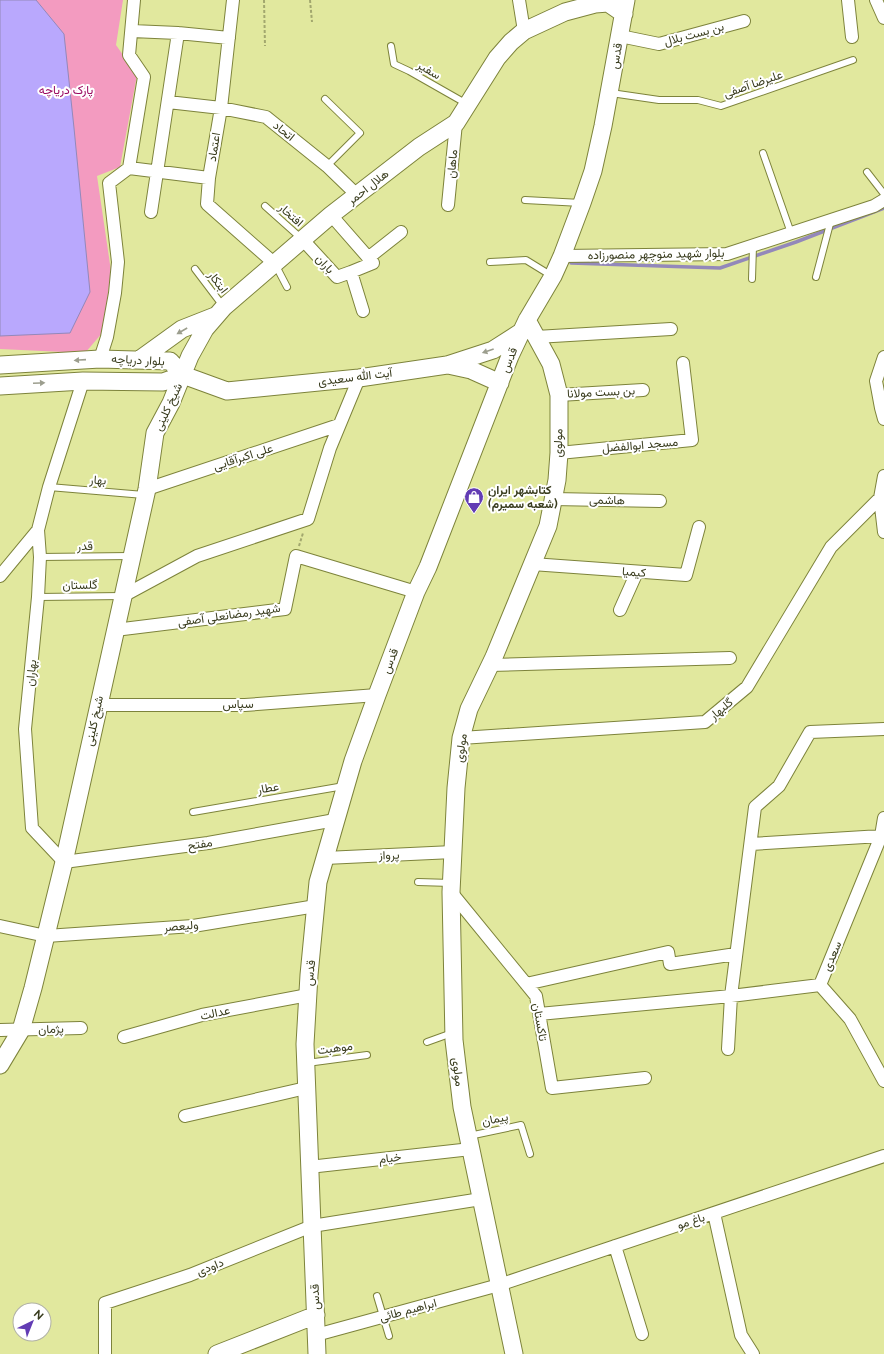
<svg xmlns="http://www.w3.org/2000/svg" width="884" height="1354" viewBox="0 0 884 1354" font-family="Raleway,Vazirmatn,sans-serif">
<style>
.green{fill:#f39bc0}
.water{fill:#b9a8fd;stroke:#9388ba}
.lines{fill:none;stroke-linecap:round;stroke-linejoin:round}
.stream{stroke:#9388ba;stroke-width:3.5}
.lane-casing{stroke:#7d833b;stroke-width:8}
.street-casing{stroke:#7d833b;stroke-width:14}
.secondary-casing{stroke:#7d833b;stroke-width:19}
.path{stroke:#a2a76e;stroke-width:2;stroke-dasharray:3 2;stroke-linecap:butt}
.lane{stroke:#fff;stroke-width:6}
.street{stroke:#fff;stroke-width:12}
.secondary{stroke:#fff;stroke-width:17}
.oneway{fill:#9c9e8e}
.labels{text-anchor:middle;stroke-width:4;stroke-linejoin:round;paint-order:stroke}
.street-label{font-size:12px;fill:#393c1e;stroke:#fff}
.park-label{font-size:12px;fill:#98065e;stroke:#fff}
.poi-label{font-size:12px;font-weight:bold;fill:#393c1e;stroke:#fff;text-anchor:start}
</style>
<rect width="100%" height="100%" fill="#e1e89e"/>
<path class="green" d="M0 0H123L116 45 137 75 120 167 97 176 111 271 103 332 85 353 0 349Z"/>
<path class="water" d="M0 0H36L64 34 74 128 90 292 70 333 0 336Z"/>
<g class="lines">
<path class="stream" d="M571 263 720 268 796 242 884 208"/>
<defs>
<path id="lane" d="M391 46 394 64 409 71 467 104
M611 93 659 100H698L721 106 853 60
M325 99 360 133 327 166
M763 153 791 233
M867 172 884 194
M525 200 581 203
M265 206 302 239
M490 262 526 260 552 276
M275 264 287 287
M195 269 223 306
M816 277 831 220
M752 279 753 246
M49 487 144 495
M40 557 131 556
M38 597 123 596
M193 812 344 786
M418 882 451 883
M427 1042 452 1033
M307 1063 367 1055
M469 1136 521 1125 530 1154
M377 1296 389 1336"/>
<path id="street" d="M233 0 221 108 209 178 207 204 275 264
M519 0 524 31
M848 0 852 37
M876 0 884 18
M132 31 178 33 229 38
M620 36 659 44 744 21
M168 102 221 108 266 117 327 166 357 195
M129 168 209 178
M448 205 456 123
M151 212 178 33
M331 215 373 263 351 272 363 311
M303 240 337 277 351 272
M562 256 727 254 874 206 884 200
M368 258 401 232
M536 337 671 329
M884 357 876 381 881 408 884 419
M100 359 107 337 115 293 118 262 109 183 129 168 144 77 129 55 134 0
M83 381 49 487 38 530 40 557 38 597 25 729 32 828 64 862 208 843 335 820
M559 395 643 390
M559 453 692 440 683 363
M884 476 880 498 884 532
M147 489 339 425
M553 499 660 501
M532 564 686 575 699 527
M0 576 38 530
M123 596 197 556 308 519 330 448 359 378
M620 610 637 572
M115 630 285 609 296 556 416 592
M490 665 730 658
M98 705H245L377 695
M461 738 705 722 747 687 831 547 880 498
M884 818 881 836 820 985 850 1019 884 1081
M751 844 881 836 884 838
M325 858 453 852
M451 892 536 996 552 1088 645 1078
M0 926 46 936 193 926 316 906
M526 984 668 952 670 964 736 954
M539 1014 731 996 820 985
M0 1030 81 1028
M124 1037 202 1015 308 995
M728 1049 731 996 755 807 779 786 810 732 884 729
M185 1116 306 1088
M309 1167 471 1149
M714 1213 741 1335 753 1354
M615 1246 642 1334
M316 1335 499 1285 884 1156
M105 1354V1303L190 1275 312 1226 481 1199"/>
<path id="secondary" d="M139 360 182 329 215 316
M0 365 100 359 170 361 183 375 227 391 359 378 447 365 493 350 521 332
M448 365 471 370 500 383
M0 386 83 381 163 382 183 375
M0 1065 21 1030 33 988 64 862 147 489 155 433 171 403 190 356 205 329 224 307 331 215 419 147 456 123 497 58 511 42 524 31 565 12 595 4 608 3 624 14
M217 1354 316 1315
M317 1354 305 1044 309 975 318 882 353 761 377 695 416 592 428 567 510 356 527 320 553 276 562 256 582 203 593 171 603 126 626 0
M514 1354 462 1107 454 1040 451 892 456 788 461 738 469 709 494 657 548 526 557 480 559 453V395L551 364 527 320"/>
</defs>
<use href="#lane" class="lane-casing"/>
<use href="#street" class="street-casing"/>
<use href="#secondary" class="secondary-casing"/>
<path class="path" d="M264 0 265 46
M310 0 312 22
M299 546 303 533"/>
<use href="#lane" class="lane"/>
<use href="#street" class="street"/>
<use href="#secondary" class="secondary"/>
</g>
<defs><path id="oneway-solid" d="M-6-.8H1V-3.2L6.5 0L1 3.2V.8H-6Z"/></defs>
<g class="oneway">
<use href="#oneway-solid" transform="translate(182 331) rotate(150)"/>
<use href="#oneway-solid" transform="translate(488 351) rotate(161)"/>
<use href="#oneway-solid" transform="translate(80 360) rotate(176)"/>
<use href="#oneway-solid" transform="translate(39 383) rotate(-3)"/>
</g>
<defs>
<symbol id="shop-pin" viewBox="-11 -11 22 30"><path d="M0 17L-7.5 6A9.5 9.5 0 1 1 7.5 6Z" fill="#623cb4" stroke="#fff"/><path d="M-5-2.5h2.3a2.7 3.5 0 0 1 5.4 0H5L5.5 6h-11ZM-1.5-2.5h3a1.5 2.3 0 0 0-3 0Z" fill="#fff"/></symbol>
</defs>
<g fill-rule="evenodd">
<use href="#shop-pin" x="463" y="486" width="22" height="30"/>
</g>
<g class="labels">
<g class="street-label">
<text transform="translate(694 34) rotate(-15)" y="4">بن بست بلال</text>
<text transform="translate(616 56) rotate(-80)" y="4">قدس</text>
<text transform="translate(429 70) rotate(30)" y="4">سفیر</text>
<text transform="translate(753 84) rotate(-19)" y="4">علیرضا آصفی</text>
<text transform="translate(284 131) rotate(39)" y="4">اتحاد</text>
<text transform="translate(214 147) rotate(-81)" y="4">اعتماد</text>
<text transform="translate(452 164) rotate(-85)" y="4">ماهان</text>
<text transform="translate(368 187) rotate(-38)" y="4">هلال احمر</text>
<text transform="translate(291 215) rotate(42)" y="4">افتخار</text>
<text transform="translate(656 254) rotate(-1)" y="4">بلوار شهید منوچهر منصورزاده</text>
<text transform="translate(325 264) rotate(47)" y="4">باران</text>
<text transform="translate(218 282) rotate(53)" y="4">ابتکار</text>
<text transform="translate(138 360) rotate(3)" y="4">بلوار دریاچه</text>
<text transform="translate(509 360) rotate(-68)" y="4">قدس</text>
<text transform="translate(355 377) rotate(-7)" y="4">آیت الله سعیدی</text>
<text transform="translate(601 392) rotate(-3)" y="4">بن بست مولانا</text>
<text transform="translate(168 407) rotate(-65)" y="4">شیخ کلینی</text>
<text transform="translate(558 443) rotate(-89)" y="4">مولوی</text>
<text transform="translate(640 445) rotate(-5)" y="4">مسجد ابوالفضل</text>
<text transform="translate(243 457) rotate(-18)" y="4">علی اکبرآقایی</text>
<text transform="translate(98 480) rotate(4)" y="4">بهار</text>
<text transform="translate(607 500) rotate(1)" y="4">هاشمی</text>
<text transform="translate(85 546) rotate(-1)" y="4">قدر</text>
<text transform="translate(634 572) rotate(4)" y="4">کیمیا</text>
<text transform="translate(80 585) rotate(-1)" y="4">گلستان</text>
<text transform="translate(229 615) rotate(-8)" y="4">شهید رمضانعلی آصفی</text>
<text transform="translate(390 661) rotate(-69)" y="4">قدس</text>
<text transform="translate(31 673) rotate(-84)" y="4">بهاران</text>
<text transform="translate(238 704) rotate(-1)" y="4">سپاس</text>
<text transform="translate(721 709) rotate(-40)" y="4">گلبهار</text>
<text transform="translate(94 721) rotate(-78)" y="4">شیخ کلینی</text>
<text transform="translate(461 748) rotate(-82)" y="4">مولوی</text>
<text transform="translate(268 788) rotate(-10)" y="4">عطار</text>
<text transform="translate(200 844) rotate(-8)" y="4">مفتح</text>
<text transform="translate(389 855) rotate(-2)" y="4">پرواز</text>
<text transform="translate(181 926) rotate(-5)" y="4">ولیعصر</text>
<text transform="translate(832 956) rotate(-67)" y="4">سعدی</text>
<text transform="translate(310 973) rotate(-85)" y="4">قدس</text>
<text transform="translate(215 1013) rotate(-12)" y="4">عدالت</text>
<text transform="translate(540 1022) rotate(80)" y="4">تاکستان</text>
<text transform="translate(51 1029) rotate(-2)" y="4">پژمان</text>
<text transform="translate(335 1048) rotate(-7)" y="4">موهبت</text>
<text transform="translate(458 1072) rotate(83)" y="4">مولوی</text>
<text transform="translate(495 1119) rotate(-12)" y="4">پیمان</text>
<text transform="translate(390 1158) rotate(-7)" y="4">خیام</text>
<text transform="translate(691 1221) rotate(-18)" y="4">باغ مو</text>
<text transform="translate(210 1267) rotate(-22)" y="4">داودی</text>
<text transform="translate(315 1297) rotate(-92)" y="4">قدس</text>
<text transform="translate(408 1310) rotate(-15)" y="4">ابراهیم طائی</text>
</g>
<g class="park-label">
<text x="66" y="94">پارک دریاچه</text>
</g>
<g class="poi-label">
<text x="488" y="494">کتابشهر ایران<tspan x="488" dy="14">(شعبه سمیرم)</tspan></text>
</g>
</g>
<g transform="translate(32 1322) rotate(43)"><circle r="19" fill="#ffffff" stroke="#b0b1a5"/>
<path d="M0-3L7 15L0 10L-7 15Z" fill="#623cb4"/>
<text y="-6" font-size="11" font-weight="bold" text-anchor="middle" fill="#393c1e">N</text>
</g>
</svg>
